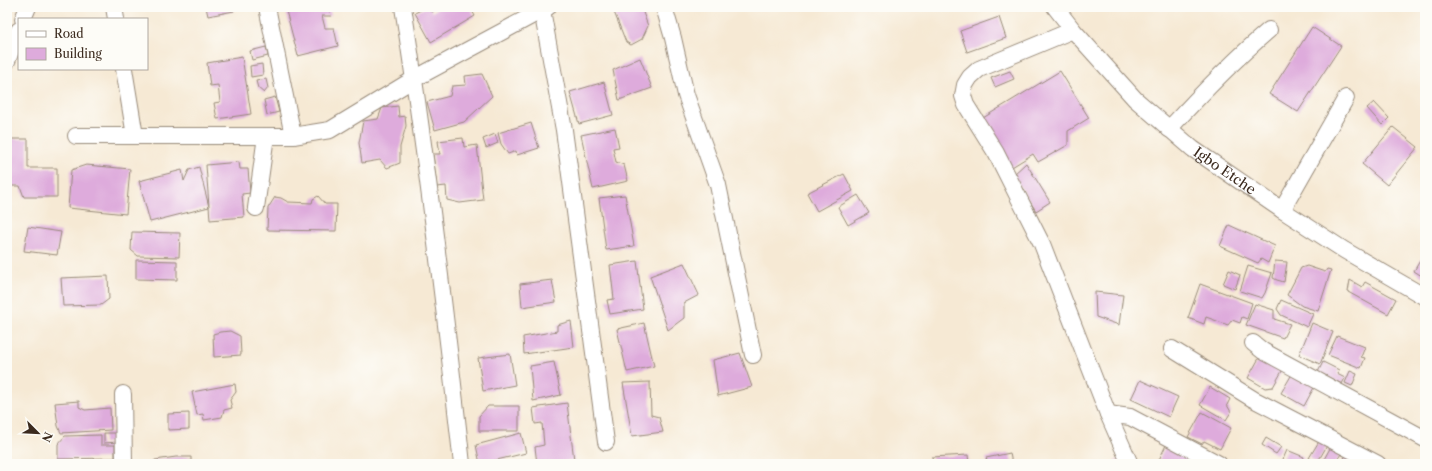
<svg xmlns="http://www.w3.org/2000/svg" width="1432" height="471" viewBox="0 0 1432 471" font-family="'Libre Caslon Text',serif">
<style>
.building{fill:#deabdc}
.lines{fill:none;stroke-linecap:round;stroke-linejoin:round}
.minor-casing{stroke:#988a79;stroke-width:18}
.minor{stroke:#fff;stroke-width:16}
.labels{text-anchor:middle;stroke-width:4;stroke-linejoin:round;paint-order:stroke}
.street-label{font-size:14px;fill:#3b2a1e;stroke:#fdfcf7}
</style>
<rect width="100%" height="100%" fill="#fdfcf7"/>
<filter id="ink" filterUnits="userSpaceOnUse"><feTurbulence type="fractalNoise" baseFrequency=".025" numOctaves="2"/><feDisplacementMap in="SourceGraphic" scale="8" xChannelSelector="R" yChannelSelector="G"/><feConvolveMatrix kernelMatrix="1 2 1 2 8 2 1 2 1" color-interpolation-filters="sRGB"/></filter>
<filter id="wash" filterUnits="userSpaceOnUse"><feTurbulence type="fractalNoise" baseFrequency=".012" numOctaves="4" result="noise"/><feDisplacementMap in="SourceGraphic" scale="16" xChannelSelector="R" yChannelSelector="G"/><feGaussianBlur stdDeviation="0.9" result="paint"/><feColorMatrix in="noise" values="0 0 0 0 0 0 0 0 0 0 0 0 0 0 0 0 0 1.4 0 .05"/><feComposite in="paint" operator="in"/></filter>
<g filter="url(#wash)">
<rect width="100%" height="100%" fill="#f6e9d4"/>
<g id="blocks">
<path class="building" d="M206 7H233L234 11 208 16Z
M285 7H329L331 16H322L325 28H334L338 46 298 56Z
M426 7H430L432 12 440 7H470L475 16 431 42 415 13Z
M612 7H641L648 26 642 39 631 45 626 42Z
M999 17 1006 38 967 52 960 31Z
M1312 27 1341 46 1298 112 1269 94Z
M266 47 268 56 252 60 250 51Z
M242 57 251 114 217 119 214 103 220 102 218 85 210 86 207 63Z
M640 58 652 88 619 100 613 70Z
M262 64 263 75 251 77 250 66Z
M1010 71 1014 79 995 87 991 78Z
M1060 71 1089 118 1068 131V145L1038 162 1033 154 1007 170 978 121Z
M482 74 492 96 464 122 435 130 427 102 450 96 452 86 466 85 465 76Z
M266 79 268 88 264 93 258 88 256 81Z
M604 82 613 115 579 124 570 92Z
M275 97 279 112 267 115 264 100Z
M1374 102 1389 118 1382 125 1367 108Z
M398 106 399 117 405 116 406 126 400 147V163L387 168 380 160 362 163 359 143 363 121 378 119 382 108Z
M531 123 539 148 517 155 516 151 508 154 501 144 498 133Z
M1393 127 1418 147 1387 185 1362 164Z
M615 128 619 147 613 148 616 162 624 165 628 181 593 189 581 135Z
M495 134 498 143 486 148 483 139Z
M463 138 464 147 477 145 483 200 460 203 447 200 446 186 437 187 433 154H440L438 141Z
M7 139H28V168H57V197H24L20 186H7Z
M239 162 240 169H248L250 193 242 194 244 217 210 220 206 165Z
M1026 163 1050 202 1036 211 1013 175Z
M86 165 130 169 126 214 68 208 71 170Z
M199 167 209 207 150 222 139 181 182 170 184 181 189 170Z
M844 174 853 191 817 211 807 193Z
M625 195 634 246 606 250 599 198Z
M858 195 869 213 848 225 838 207Z
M318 196 325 204H337L336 231 267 230 268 208 275 197 281 198 288 202 312 203 313 199Z
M1229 225 1275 246 1268 263 1261 259 1258 263 1220 246Z
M28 227 61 232 57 255 24 251Z
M132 232 180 233 179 257 138 256 131 250Z
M1425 252V278L1414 271Z
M136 260 177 261V280L136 279Z
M637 261 643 309 610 314 607 300 614 299 610 265Z
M1275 261 1287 262 1284 282 1277 280 1273 278Z
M684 263 699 295 684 303V318L668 330 650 276Z
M1248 266 1272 273 1265 293 1262 298 1240 291Z
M1307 266 1325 272 1327 269 1331 270 1318 311 1302 306 1287 295 1301 268Z
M1229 270 1240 275 1235 289 1223 284Z
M108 276 109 299 101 305 63 306 61 278Z
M552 280 556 302 522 307 520 284Z
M1350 280 1362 287 1365 282 1396 299 1388 314 1348 292Z
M1200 284 1252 303 1247 319 1242 317 1240 323 1232 320 1228 325 1206 317 1204 324 1188 318Z
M1095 292 1123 295 1119 325 1096 317Z
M1281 300 1313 314 1307 327 1281 315 1277 309Z
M1255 304 1274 310V319L1290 324 1283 338 1246 325Z
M571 321 574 347 524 354 523 337 557 331V325Z
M644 323 654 366 627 372 617 329Z
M1312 323 1333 332 1320 364 1299 355Z
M230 331 240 336 241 355 214 357 213 334 220 332Z
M1337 336 1365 347 1361 357 1365 358 1361 368 1328 355Z
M1263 351 1286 364 1273 387 1265 388 1248 378Z
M740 353 752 387 718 396 713 360Z
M510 354 515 385 483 391 478 358Z
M554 362 561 395 533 401 530 366Z
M1323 362 1339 370 1337 374 1345 378 1342 384 1318 372Z
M1295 369 1317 382 1304 406 1281 393Z
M1350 371 1357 374 1352 386 1345 383Z
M1140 380 1178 397 1169 417 1131 399Z
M650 382 651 415 659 417 663 432 632 436 623 383Z
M235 384 236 392 230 400 232 408 224 410 222 417 204 420 203 414 197 415 192 392Z
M1210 387 1230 399 1227 405 1231 412 1226 420 1200 405Z
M79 401V407L85 410 110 408 111 430 61 433 58 426 55 403Z
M567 403 574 460 537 464 535 447 544 445 542 423 535 424 533 408Z
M488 406H519V431H479V416Z
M1202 412 1231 428 1220 449 1204 441 1202 444 1188 437Z
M189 413V429L168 430V414Z
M104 433H118V442L104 443Z
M521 433 526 453 480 464 476 445Z
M1324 433 1332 437 1317 463 1309 458Z
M101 435V445H115V458L58 459V444L65 436Z
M1266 438 1281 447 1276 454 1262 445Z
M1335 439 1346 445 1335 464H1324L1322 463Z
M1166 445 1203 464H1157Z
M1349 449 1359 455 1354 464H1341Z
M1287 450 1304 457 1301 464H1281Z
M1010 453 1012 464H988L986 458Z
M968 455 969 464H933L932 457Z
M176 457H191V462H196V464H151L155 460Z
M1124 459 1125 464H1114V461Z"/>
</g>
</g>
<g filter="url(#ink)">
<use href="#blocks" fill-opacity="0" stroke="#988a79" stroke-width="1"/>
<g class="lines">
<defs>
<g id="minor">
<path d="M114 7 116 19"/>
<path d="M267 7 293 136"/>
<path d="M403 7C427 159 445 311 462 464"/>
<path d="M664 7 673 38 686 95 718 185 753 355"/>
<path id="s1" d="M1055 7 1073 30 1135 99 1193 149 1282 210 1344 250 1425 297"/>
<path d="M542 10 564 130 606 442"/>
<path d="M23 19 28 7"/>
<path d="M1073 30 979 69 970 77 965 85 963 96 966 105 996 153 1042 244 1108 414 1130 464"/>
<path d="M7 61 19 30"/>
<path d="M124 69 135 136"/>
<path d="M1169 129C1201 94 1233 61 1269 30"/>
<path d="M76 136H293L330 130 414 79 548 7"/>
<path d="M256 208 266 136"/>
<path d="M1282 210 1346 98"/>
<path d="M1253 343 1263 351 1425 439"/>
<path d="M1172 349 1253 399 1378 464"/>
<path d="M123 394 124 464"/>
<path d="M1108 414 1130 417 1219 464"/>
</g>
</defs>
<use href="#minor" class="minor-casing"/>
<use href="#minor" class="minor"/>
</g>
</g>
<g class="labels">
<g class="street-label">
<text dy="5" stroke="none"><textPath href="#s1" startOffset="237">Igbo Etche</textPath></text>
</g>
</g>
<rect width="1432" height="471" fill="none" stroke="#fdfcf7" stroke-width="24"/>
<rect x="18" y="18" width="130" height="52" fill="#fdfcf7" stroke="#afa8a0"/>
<rect x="26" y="31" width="20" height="6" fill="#ffffff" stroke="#afa8a0"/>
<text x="54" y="38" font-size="12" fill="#3b2a1e">Road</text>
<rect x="26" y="48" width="20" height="12" fill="#deabdc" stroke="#afa8a0"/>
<text x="54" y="58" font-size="12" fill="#3b2a1e">Building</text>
<g transform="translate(38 433) rotate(114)" stroke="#fdfcf7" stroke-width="3" paint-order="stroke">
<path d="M0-3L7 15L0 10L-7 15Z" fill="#3b2a1e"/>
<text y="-6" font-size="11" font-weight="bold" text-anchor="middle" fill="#3b2a1e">N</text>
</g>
</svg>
